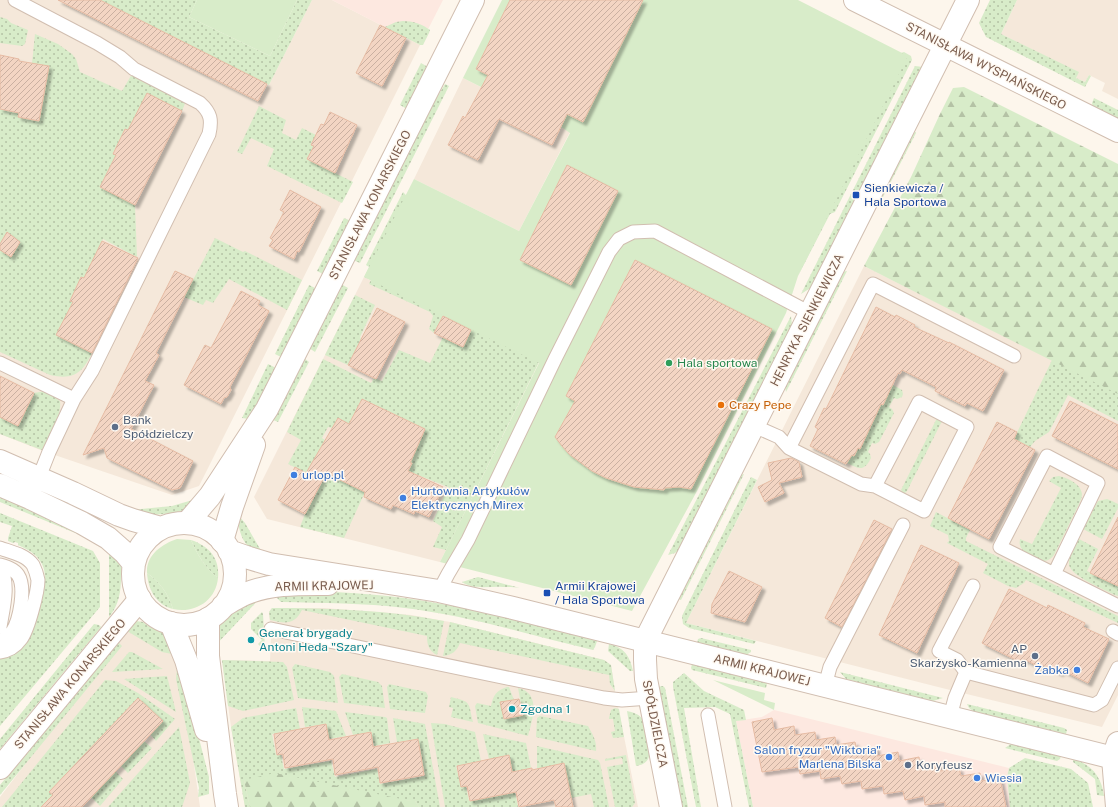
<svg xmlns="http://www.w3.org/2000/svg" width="1118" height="807" viewBox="0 0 1118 807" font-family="'Public Sans',sans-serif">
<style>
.residential{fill:#f5e8da}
.commercial{fill:#fde8e0}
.grass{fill:url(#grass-dots);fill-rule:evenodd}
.forest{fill:url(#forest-firs)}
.garden{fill:#d8ecc9}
.building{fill:url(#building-hatch);stroke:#e6bba3;filter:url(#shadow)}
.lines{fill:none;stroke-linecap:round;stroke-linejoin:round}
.service-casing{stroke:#d1beb0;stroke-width:15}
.minor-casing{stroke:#d1beb0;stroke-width:24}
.tertiary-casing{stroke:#d1beb0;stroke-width:24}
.service{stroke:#fff;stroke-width:13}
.minor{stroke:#fff;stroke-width:22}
.tertiary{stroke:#fff;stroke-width:22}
.transit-dot{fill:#1a4fb4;stroke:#fffaf3;stroke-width:1.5}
.leisure-dot{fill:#2e9e5b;stroke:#fffaf3;stroke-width:1.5}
.food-dot{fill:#e8710a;stroke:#fffaf3;stroke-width:1.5}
.service-dot{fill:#5c6f8a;stroke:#fffaf3;stroke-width:1.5}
.shop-dot{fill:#3f7fe0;stroke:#fffaf3;stroke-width:1.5}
.culture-dot{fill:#0f9aa8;stroke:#fffaf3;stroke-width:1.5}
.labels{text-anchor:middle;stroke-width:3;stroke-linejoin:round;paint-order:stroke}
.street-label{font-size:12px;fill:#7a5c4d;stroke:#fffaf3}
.transit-label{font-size:12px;fill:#164399;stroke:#fffaf3;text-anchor:start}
.leisure-label{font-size:12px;fill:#27864d;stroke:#fffaf3;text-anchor:start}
.food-label{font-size:12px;fill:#c56008;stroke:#fffaf3;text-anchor:start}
.service-label{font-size:12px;fill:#4e5e75;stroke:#fffaf3;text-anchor:start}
.shop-label{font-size:12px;fill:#366cbe;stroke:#fffaf3;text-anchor:start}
.culture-label{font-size:12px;fill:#0d838f;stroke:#fffaf3;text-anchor:start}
</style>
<defs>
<pattern id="grass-dots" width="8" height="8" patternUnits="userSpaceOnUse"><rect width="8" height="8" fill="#d8ecc9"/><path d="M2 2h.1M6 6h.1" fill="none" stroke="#b4c2a5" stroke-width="1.8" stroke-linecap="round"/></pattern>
<pattern id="forest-firs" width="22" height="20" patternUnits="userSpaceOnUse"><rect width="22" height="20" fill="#d8ecc9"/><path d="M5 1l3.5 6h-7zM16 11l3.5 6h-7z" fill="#b4c2a5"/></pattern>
<pattern id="building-hatch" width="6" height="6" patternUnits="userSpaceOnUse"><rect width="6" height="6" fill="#f3d5c3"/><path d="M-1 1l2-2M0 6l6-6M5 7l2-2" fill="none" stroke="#cab0a1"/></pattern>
<filter id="shadow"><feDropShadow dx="3.5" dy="3.5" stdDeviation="1" flood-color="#0004"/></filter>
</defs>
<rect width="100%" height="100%" fill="#fdf6ec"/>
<path class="residential" d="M0 0H100L269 85 312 0H332L420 45 199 486 172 495 43 451 0 434Z
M1017 0H1118V99L1102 91 1105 83 1089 75 1085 82 1076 78 1078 72 1001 34Z
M463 78 570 132 519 231 414 179Z
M1118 229V695L1102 727 942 688 686 623 864 266 1052 360Z
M364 277 539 362 440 562 267 519 254 497Z
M272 608H324L390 613 411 615 450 622 604 660 611 665 615 691 638 807H245L231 727 222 660 270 661 271 637 269 612Z
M141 621 157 630 180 667 200 807H0V797L127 631Z"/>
<path class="commercial" d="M332 0H443L420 45Z
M774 710 1009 768 1007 777 1010 807H753L736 721 762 717Z"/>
<path class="grass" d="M100 0H197L189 17 270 56 297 0H312L269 85Z
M990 0H1017L1001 34 1079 72 1076 78 1085 82 1089 75 1091 76 1085 87 986 37 979 23Z
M0 17 7 19 11 23 28 30 25 44 22 46 0 43Z
M403 21C413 21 422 24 430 30L429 33 423 45H420L385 27 396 22Z
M35 34 58 44 72 54 76 59 80 72 122 91 132 74 186 101 182 111 147 94 128 130 125 129 113 153 116 155 100 187 135 205 137 257 103 239 84 278 81 277 71 301 73 302 57 335 92 353C82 374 73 380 50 375L0 352V109L19 113 18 117 39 121 49 67 32 63Z
M904 52 911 56 912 60 910 64 835 212 830 214 798 276 898 54Z
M421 63 428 67 407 109 400 105Z
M915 66 923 67 812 287 801 294Z
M445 84 449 86 360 263 353 260 421 124Z
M1094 98 1118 110V120L1093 108 1092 103Z
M259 106 286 120 282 133 296 140 302 128 316 135 311 144 314 146 307 159 353 182 342 203 267 166 274 149 251 138 242 154 237 152Z
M916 132V133L881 201 880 197 912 133Z
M403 192 448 240 574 303 615 223 640 206 663 218C650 220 629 222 618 230 614 232 612 236 609 239L552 349 518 331 423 287 547 349 539 362 446 550 433 547 442 527 433 521 448 487 408 471 412 463 384 452 394 432 419 443 425 429 363 399 352 418 374 429 357 464 355 463 346 483 365 492 344 538 300 527 305 514 323 481 288 464 301 440 287 432 323 359 371 383 374 378 382 381 399 350 430 363 443 337 463 347 471 330 443 316 434 333 429 329 433 316 430 312 369 284 371 280 364 277 369 267 366 265ZM338 418 353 426 329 469 335 457 320 449 325 440 322 438 328 427 332 428Z
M344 218 351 221 325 275 317 271Z
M215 238 243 252 245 251 302 280 287 310 229 279 213 303 206 300 203 305 184 297Z
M847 271 786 392 785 387 842 272Z
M341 284 348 288 315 352 309 348Z
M309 285 317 289 281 357 275 354Z
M355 295 375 305 360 337 361 339 348 365 325 355Z
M791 316 792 325 680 549 675 553 668 555Z
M304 358 309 362 278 422 273 420Z
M1052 360 1118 393V421L1068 395 1049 432 1035 441 1030 447 1014 439Z
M268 364 276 368 252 417 249 419 242 418Z
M891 384 902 390 903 394 902 397 897 399 894 398 889 407 892 409 894 413 879 442 875 444 872 443 868 452 870 454 871 458C864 472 859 469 847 463L851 455 854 456 858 448 860 449 865 439 864 438 881 404 883 405Z
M45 391 60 401C62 416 49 437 42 450L0 434V417L18 426 34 393Z
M937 418 942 420V421L907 491 905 493H903L901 490Z
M744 474 681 600 678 599 741 475Z
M1059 476C1068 478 1081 484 1082 494 1082 498 1080 501 1079 504L1054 555C1052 558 1048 561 1043 561 1037 561 1021 552 1020 545 1019 543 1020 541 1020 539L1032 544 1061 488 1049 481 1053 477Z
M751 477 757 480 686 623 756 641 754 644 689 628 683 624 682 616Z
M0 491 97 542 0 502Z
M196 499 184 510 174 513 152 515 131 510 172 506Z
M1107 499 1112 501 1118 504V508L1102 539 1083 529 1098 501Z
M936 512 970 530 966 538V541L1118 616V623L1026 580 1024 583 1016 588 1008 586 983 573 988 564 947 543 949 541 948 535 930 526Z
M0 513 93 551 100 563V607L0 726V659C11 657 22 650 28 641 35 632 45 591 45 579 45 573 44 568 42 564 36 553 28 550 18 545V543L15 542 13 543 8 541V538L12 526 0 522Z
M238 515 245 523 263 554C259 552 253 550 249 547 240 539 238 525 238 515Z
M1079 539 1098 549 1087 571 1118 586V596L1115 595C1105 590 1071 576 1069 565 1068 557 1075 547 1079 539Z
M191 540C209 546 220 558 218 578 205 568 197 554 191 540Z
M109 552 121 563C122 568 121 572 121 576 121 592 119 605 109 617Z
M147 573C160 582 168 593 173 609 156 605 148 589 147 573Z
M478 577 520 588C514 587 509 587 503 587 490 586 473 590 462 582Z
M306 591C350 592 393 595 436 603 490 612 544 627 597 641L595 647 593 650C531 635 469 616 405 608 364 603 322 603 281 602L276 597Z
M263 595 213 648C214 642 214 635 216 629 221 615 251 603 263 595Z
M272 608C330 608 387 610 444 621L437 655C429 651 427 645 427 636L302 610C294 626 284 623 270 620L269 612Z
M262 612 263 614 265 648 264 650 258 644 262 640 251 629V623Z
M136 621 143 622 148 626 163 633 170 640 177 655 162 652 127 631Z
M450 622 604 660 611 665 615 691 610 684 609 675 460 643C457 651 452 655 443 656Z
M94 624 99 625 101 627 0 749V739Z
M701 638 751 650V652L746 655 697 643 698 639Z
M118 642 122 646 0 795V785Z
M609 644C624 647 630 656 633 671H630L608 651Z
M129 652H132L163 669 112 672Z
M222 660 283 662 287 667 294 700 243 711 228 706Z
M295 664 330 672 334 676 338 703 298 698 292 668Z
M692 664 767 683 766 688 692 670 691 668Z
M180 667 189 700 209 777V794L198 797 199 788 176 679 177 668Z
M840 672 943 698 933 701 846 679Z
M684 673 704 691 744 710 746 720 736 721 753 807H749L730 714 715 707 684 708 701 807H696L673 687V682Z
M342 674 378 682 382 686 385 708 344 703 339 677Z
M167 676 176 712 124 679Z
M105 680 116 681 138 693 175 719 156 741 150 734 163 721 138 698 50 791 53 795 41 807H2Z
M389 684 426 692 428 696 425 713 390 709 387 687Z
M663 686 665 688 688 807H681L657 687Z
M507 687H509L514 700 501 702 504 719 523 715 518 688C542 693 532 720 528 736L478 723 475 706 477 703 491 706C493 695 497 690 507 687Z
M451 697C472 702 468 702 473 722L451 717 453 708 449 707Z
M967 704 1064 728 1067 730 1066 734 973 711 969 708Z
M302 707 336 711 346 736 329 739 326 724 305 727Z
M296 708 300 729 272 734 276 755H281L284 769 331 761 335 777 377 769 380 784 425 776 418 739 397 742 393 718 425 724 440 807H419L415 801H411L244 780 250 807H245L231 727 243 718Z
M615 708 619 709 624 737 613 738 611 732 615 731 613 719H609V718L611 710Z
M627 711C632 712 640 714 643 720 645 724 645 731 646 736 649 749 655 763 636 766Z
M345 712 385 717 387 718 390 743 374 746 371 732 353 735Z
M540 716 588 726C593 735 597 741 596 751L536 737 537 718Z
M431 723 445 724 475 732 481 761 456 766 461 787H466L469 801 515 792 518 807H445Z
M179 727 190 783 182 807H108Z
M483 734 526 743 531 768 512 772 509 755 489 759Z
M144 741 152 748 128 773 121 766Z
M1011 744 1061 756 1060 759 1057 761 1005 748Z
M537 746 598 760 600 763 609 807H594L591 794 571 798 564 763 537 769Z
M626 755 635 803 632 807H615L607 767 623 764 622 758 605 761V759Z
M1025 758 1071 769 1088 783 1093 807H1010L1007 777 1009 768Z
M1073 759C1092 764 1102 778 1104 796L1097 795 1095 779 1073 762Z
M115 771 123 779 100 806 91 797Z"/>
<path class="forest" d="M964 87 1118 164V394C1033 351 948 309 864 266L911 177 939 116 953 88Z
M275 773 411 801H415L419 807H250L244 780Z"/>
<path class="garden" d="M197 0H297L270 56 189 17Z
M502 0H798L908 56 798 276 786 313 697 491 632 611 440 562 539 363 364 277 414 179 519 231 570 133 561 127 463 78Z
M177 539 191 540C197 554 205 568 218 578 216 601 194 614 173 609 168 593 160 582 147 573 146 555 162 544 177 539Z
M713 680 765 693 764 700 775 703 774 710Z"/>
<path class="building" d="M58 0H100L267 84 258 101Z
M510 0H643L583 122 567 114 552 145 499 119 478 160 448 145 463 116 465 118 488 75 476 69Z
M380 25 406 38 382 86 356 73Z
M0 55 19 59V61L49 66 39 121 18 117 19 113 0 109Z
M147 93 182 111 135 205 100 187 116 155 113 154 125 129 128 130Z
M330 112 357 125 335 173 307 159 314 146 311 145 321 124 324 125Z
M567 165 618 191 571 285 520 260Z
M290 190 321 207 299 252 297 251 294 259 269 246 273 240 270 238 284 212 280 210Z
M7 232 20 242 11 257 0 250V244Z
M102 241 138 258 92 353 56 335 73 302 70 301 81 277 84 278Z
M635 260 772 329 691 489 679 487 665 488 664 490 634 487 606 478 592 471 569 454 562 446 555 437 575 401 566 396Z
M175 271 193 279 156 353 159 355 145 381 154 385 131 429 193 461 180 488 172 490 107 458 104 448 83 455Z
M241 291 260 301 258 305 269 311 230 387 231 390 227 397 224 398 221 404 184 385 205 345 211 348Z
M876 307 895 317 896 315 915 325 914 327 949 343V342L1004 370 983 411 967 403 965 406 935 391 936 387 902 370 900 374 898 373 883 405 881 404 860 449 858 448 854 456 852 455 846 464 810 446 818 429 815 427 824 408 826 409Z
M377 308 405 322 376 379 348 365Z
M443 316 471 330 463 347 434 333Z
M0 376 34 393 18 426 0 417Z
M362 399 425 429 410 463H412L408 471 443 487 429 517 415 511 414 514 393 505 391 509 364 497 365 492 326 473 305 514 278 500 295 467 306 473 338 418 349 424Z
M1070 401 1118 425V469L1052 436Z
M997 422 1017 432 1014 439 1035 450 989 539 948 518Z
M791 458 799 462 802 477 779 483 784 493 765 502 758 487 772 480 768 463Z
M1118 517V586L1090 573Z
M874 520 892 529 842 627 825 618Z
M921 545 959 563 917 653 879 635Z
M729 571 762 587 745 622 711 613 712 604Z
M1009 589 1047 608 1048 605 1085 623 1083 627 1109 639 1088 683 1062 670 1060 673 1043 665 1041 668 1024 659 1022 663 982 643Z
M138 698 163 721 82 807H41L53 795 49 792Z
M519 699 523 715 504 719 500 702Z
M772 718 774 730 794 726 795 735 815 732 816 740 835 737 836 745 855 742 857 751 876 747 877 756 898 752 899 761 919 757 920 766 939 763 940 771 959 768 961 776 980 773 981 781 1000 778 1006 807H945V802L925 805 924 796 905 800 903 791 884 794 883 786 862 789 861 781 842 784 840 776 821 779 820 771 800 774 799 767 762 772 752 722Z
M326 724 329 740 371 732 373 747 418 739 424 775 380 783 378 767 335 775 333 759 285 768 283 754 277 755 274 734Z
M509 755 512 772 532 768V770L564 763 573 807H556L554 800 519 807 516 792 470 801 467 786 461 787 457 766Z"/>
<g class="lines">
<defs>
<path id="service" d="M15 0 97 43 120 57 134 69
M0 363 74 399
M754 426 779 437 789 448 861 484 875 486 919 402 967 427 924 511 875 486
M789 448 873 284 1014 356
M36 485 49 452 74 399 92 371 209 134C212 120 211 113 200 103L136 70
M0 548C11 552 26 555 33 565 35 569 37 575 38 580 38 592 28 630 21 639 16 646 8 651 0 652
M0 565C7 567 14 569 18 575 26 587 20 620 12 632 9 636 5 639 0 641
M0 567C10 583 3 609 0 627
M1054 574 1098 483 1047 456 1000 547 1118 606
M439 591 448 574 468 540 555 359 609 252 619 239 633 232 655 231 810 313
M271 629 604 698 622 700 650 698
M1113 631 1118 634
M966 672 957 660 939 651 973 586
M825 686 830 667 903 525
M708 715 725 807
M950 717 955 698 966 672 1094 705 1102 700 1118 668"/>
<path id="minor" d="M855 0 1118 131
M187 523 210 496 267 409 473 0
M222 541 232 507 254 445
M208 619V656L225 794 227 807
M171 623 186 660 206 730
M0 768 140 599
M671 807 646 679 645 660V641L968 0
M1117 807 1113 758 1118 743"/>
<path id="tertiary" d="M0 461 73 493 119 515 133 520 161 528
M0 485 30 498 82 523 108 538 125 553 134 564
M133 574a51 51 0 1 1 102 0a51 51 0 1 1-102 0Z
M229 551 249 558 269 564 439 591 513 608 1118 759
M223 606C230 602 238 597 245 594 271 583 300 584 328 584"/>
</defs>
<use href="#service" class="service-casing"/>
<use href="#minor" class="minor-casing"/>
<use href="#tertiary" class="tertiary-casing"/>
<use href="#service" class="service"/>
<use href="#minor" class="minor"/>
<use href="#tertiary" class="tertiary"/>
</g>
<g class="transit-dot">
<rect x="852" y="191" width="8" height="8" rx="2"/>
<rect x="543" y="589" width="8" height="8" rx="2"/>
</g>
<circle class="leisure-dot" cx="669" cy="363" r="4"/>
<circle class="food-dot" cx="721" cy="405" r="4"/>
<g class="service-dot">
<circle cx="115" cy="427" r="4"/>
<circle cx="1035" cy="656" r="4"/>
<circle cx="908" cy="765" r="4"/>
</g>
<g class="shop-dot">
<circle cx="294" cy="475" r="4"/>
<circle cx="403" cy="498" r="4"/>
<circle cx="1077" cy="670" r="4"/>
<circle cx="889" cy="757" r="4"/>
<circle cx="977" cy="778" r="4"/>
</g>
<g class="culture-dot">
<circle cx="251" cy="640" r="4"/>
<circle cx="512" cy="709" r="4"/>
</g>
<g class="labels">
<g class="street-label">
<text transform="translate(986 66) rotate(27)" y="4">STANISŁAWA WYSPIAŃSKIEGO</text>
<text transform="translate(370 205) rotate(-63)" y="4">STANISŁAWA KONARSKIEGO</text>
<text transform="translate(807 320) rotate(-63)" y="4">HENRYKA SIENKIEWICZA</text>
<text transform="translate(324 586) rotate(-1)" y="4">ARMII KRAJOWEJ</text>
<text transform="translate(762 670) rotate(14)" y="4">ARMII KRAJOWEJ</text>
<text transform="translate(70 684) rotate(-50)" y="4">STANISŁAWA KONARSKIEGO</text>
<text transform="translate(655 724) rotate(79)" y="4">SPÓŁDZIELCZA</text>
</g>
<g class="transit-label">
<text x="864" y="192">Sienkiewicza /<tspan x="864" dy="14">Hala Sportowa</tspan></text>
<text x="555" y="590">Armii Krajowej<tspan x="555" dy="14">/ Hala Sportowa</tspan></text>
</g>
<g class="leisure-label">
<text x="677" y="367">Hala sportowa</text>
</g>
<g class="food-label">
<text x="729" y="409">Crazy Pepe</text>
</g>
<g class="service-label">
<text x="123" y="424">Bank<tspan x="123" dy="14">Spółdzielczy</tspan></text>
<text x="1027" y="653" text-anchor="end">AP<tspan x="1027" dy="14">Skarżysko-Kamienna</tspan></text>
<text x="916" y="769">Koryfeusz</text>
</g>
<g class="shop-label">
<text x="302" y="479">urlop.pl</text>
<text x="411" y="495">Hurtownia Artykułów<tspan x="411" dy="14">Elektrycznych Mirex</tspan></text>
<text x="1069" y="674" text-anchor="end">Żabka</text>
<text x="881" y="754" text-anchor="end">Salon fryzur "Wiktoria"<tspan x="881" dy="14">Marlena Bilska</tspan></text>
<text x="985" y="782">Wiesia</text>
</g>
<g class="culture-label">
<text x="259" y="637">Generał brygady<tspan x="259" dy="14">Antoni Heda "Szary"</tspan></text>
<text x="520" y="713">Zgodna 1</text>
</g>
</g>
</svg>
